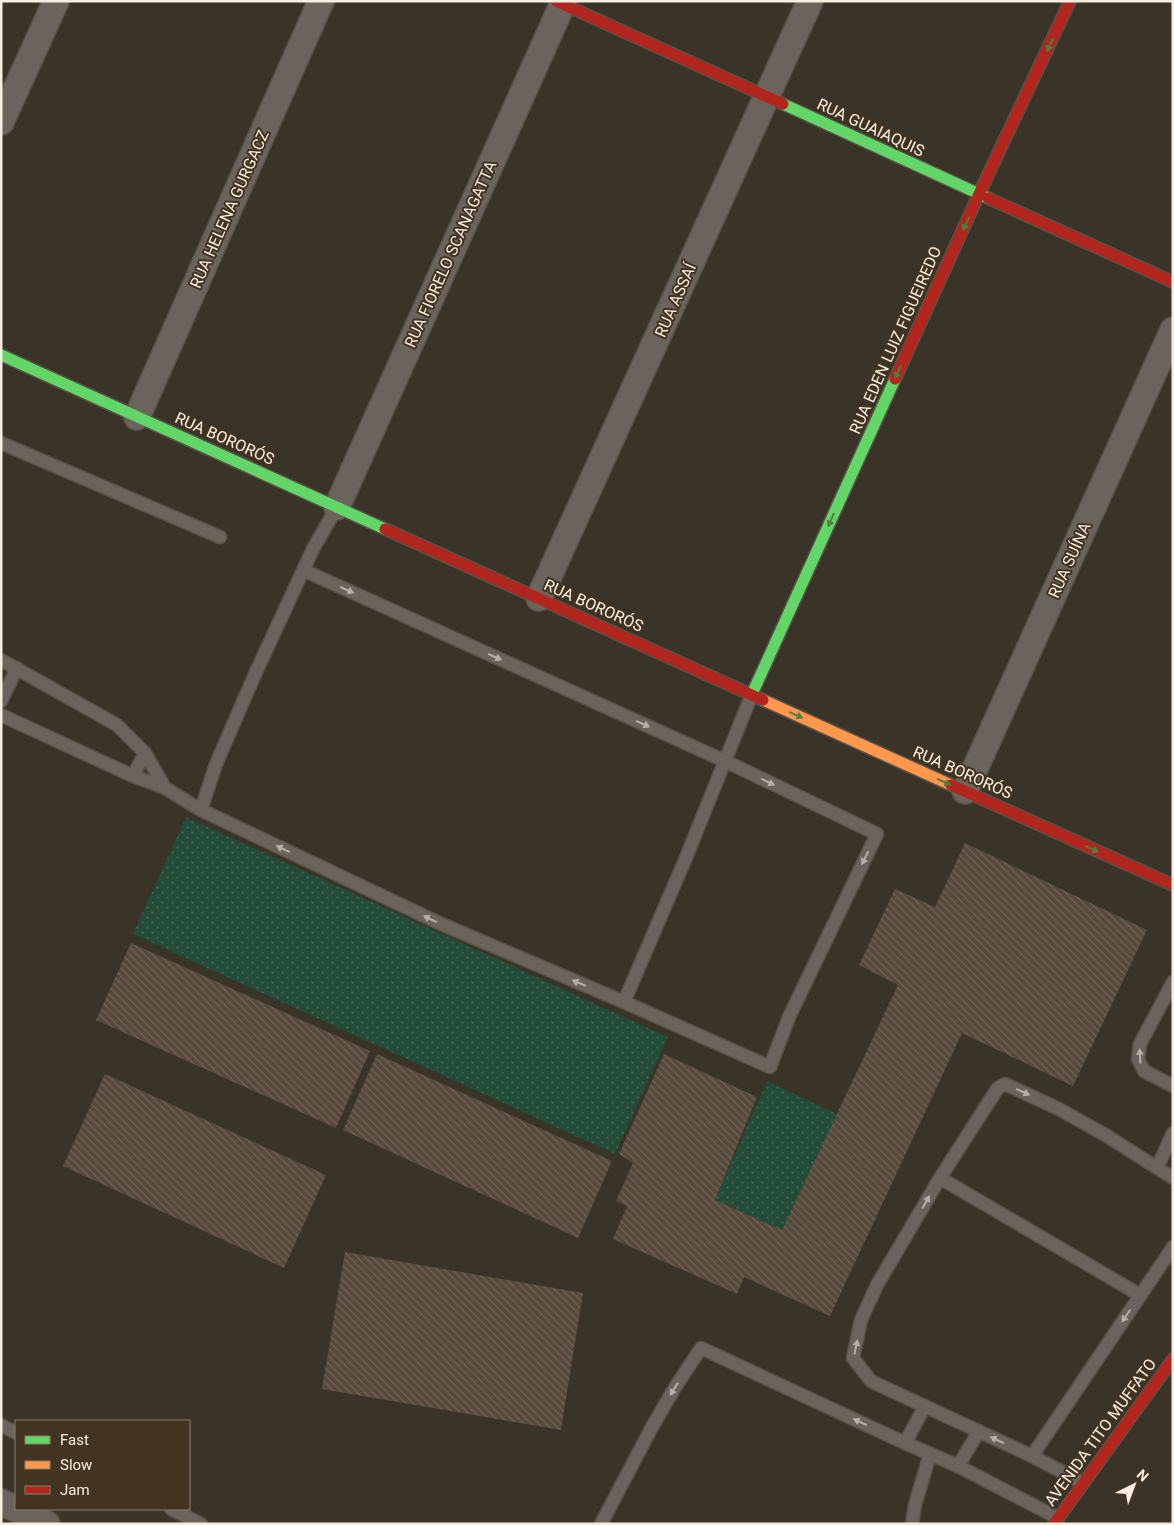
<svg xmlns="http://www.w3.org/2000/svg" width="1174" height="1525" viewBox="0 0 1174 1525" font-family="Roboto,sans-serif">
<style>
.grass{fill:url(#grass-dots)}
.building{fill:url(#building-back-hatch)}
.lines{fill:none;stroke-linecap:round;stroke-linejoin:round}
.lane-casing{stroke:#585148;stroke-width:15}
.street-casing{stroke:#585148;stroke-width:28}
.fast-casing{stroke:#585148;stroke-width:14}
.slow-casing{stroke:#585148;stroke-width:14}
.jam-casing{stroke:#585148;stroke-width:14}
.lane{stroke:#6a645c;stroke-width:12}
.street{stroke:#6a645c;stroke-width:25}
.fast{stroke:#63d668;stroke-width:11}
.slow{stroke:#ff974d;stroke-width:11}
.jam{stroke:#b3261e;stroke-width:11}
.oneway{fill:#517d40}
.oneway2{fill:#b8b0a6}
.labels{text-anchor:middle;stroke-width:4;stroke-linejoin:round;paint-order:stroke}
.street-label{font-size:16px;fill:#f7eee2;stroke:#423420}
</style>
<defs>
<pattern id="grass-dots" width="8" height="8" patternUnits="userSpaceOnUse" patternTransform="scale(1.25)"><rect width="8" height="8" fill="#224c37"/><path d="M2 2h.1M6 6h.1" fill="none" stroke="#436654" stroke-width="1.8" stroke-linecap="round"/></pattern>
<pattern id="building-back-hatch" width="6" height="6" patternUnits="userSpaceOnUse" patternTransform="scale(1.25)"><rect width="6" height="6" fill="#574a3d"/><path d="M-1 5l2 2M0 0l6 6M5-1l2 2" fill="none" stroke="#706459"/></pattern>
</defs>
<rect width="100%" height="100%" fill="#3a3328"/>
<path class="grass" d="M186 817 668 1037 615 1154 133 934Z
M767 1081 837 1114 782 1230 715 1200Z"/>
<path class="building" d="M965 843 1147 930 1073 1086 962 1033 830 1316 744 1277 737 1294 613 1239 627 1206 616 1201 633 1163 619 1154 664 1054 757 1097 715 1200 782 1230 898 985 859 965 895 889 935 907Z
M131 943 370 1051 336 1128 96 1020Z
M377 1054 612 1161 578 1238 343 1130Z
M105 1074 326 1175 284 1268 63 1166Z
M345 1252 583 1293 561 1430 322 1389Z"/>
<g class="lines">
<defs>
<path id="lane" d="M1 443 220 537
M1 660 117 725 145 753 165 788 201 810 439 923 624 1002 770 1067 789 1017 877 834 725 761 303 570
M1 701 17 668
M1 715 133 776 165 788
M133 776 145 753
M201 810 216 764 256 672 313 549 337 507
M1173 982 1140 1044 1138 1059 1144 1071 1173 1086
M624 1002 685 860 752 694
M1157 1168 1173 1133
M940 1178 1140 1295
M1173 1178 1107 1136 1059 1109 1005 1084 998 1088 992 1097 940 1178 877 1285 861 1320 853 1358 871 1381 879 1385 1032 1456 1173 1247
M1 1425 16 1433
M905 1443 925 1406
M1032 1456 1083 1483
M958 1466 979 1431
M171 1509 201 1524
M601 1524 652 1427 674 1389 701 1348 905 1443 958 1466 1058 1518
M912 1524 915 1505 930 1454"/>
<path id="street" d="M1 122 56 1
M137 417 321 1
M337 507 564 1
M539 598 810 1
M965 791 1173 330
M1 1502 47 1524"/>
<path id="fast" d="M783 104 988 198
M1 355 385 529
M752 694 895 379"/>
<path id="slow" d="M763 700 951 785"/>
<path id="jam" d="M556 1 783 104
M988 198 1173 282
M895 379 979 194 1070 1
M385 529 763 700
M951 785 1173 885
M1054 1524 1173 1359"/>
</defs>
<use href="#lane" class="lane-casing"/>
<use href="#street" class="street-casing"/>
<use href="#fast" class="fast-casing"/>
<use href="#slow" class="slow-casing"/>
<use href="#jam" class="jam-casing"/>
<use href="#lane" class="lane"/>
<use href="#street" class="street"/>
<use href="#fast" class="fast"/>
<use href="#slow" class="slow"/>
<use href="#jam" class="jam"/>
</g>
<defs><path id="oneway-solid" d="M-6-.8H1V-3.2L6.5 0L1 3.2V.8H-6Z" transform="scale(1.25)"/></defs>
<g class="oneway">
<use href="#oneway-solid" transform="translate(1050 45) rotate(115)"/>
<use href="#oneway-solid" transform="translate(966 224) rotate(114)"/>
<use href="#oneway-solid" transform="translate(898 372) rotate(114)"/>
<use href="#oneway-solid" transform="translate(831 520) rotate(114)"/>
<use href="#oneway-solid" transform="translate(796 715) rotate(24)"/>
<use href="#oneway-solid" transform="translate(944 782) rotate(25)"/>
<use href="#oneway-solid" transform="translate(1092 849) rotate(24)"/>
</g>
<g class="oneway2">
<use href="#oneway-solid" transform="translate(347 590) rotate(24)"/>
<use href="#oneway-solid" transform="translate(495 657) rotate(24)"/>
<use href="#oneway-solid" transform="translate(643 724) rotate(24)"/>
<use href="#oneway-solid" transform="translate(768 782) rotate(26)"/>
<use href="#oneway-solid" transform="translate(283 849) rotate(-155)"/>
<use href="#oneway-solid" transform="translate(865 858) rotate(116)"/>
<use href="#oneway-solid" transform="translate(430 919) rotate(-155)"/>
<use href="#oneway-solid" transform="translate(579 983) rotate(-157)"/>
<use href="#oneway-solid" transform="translate(1140 1056) rotate(-93)"/>
<use href="#oneway-solid" transform="translate(1023 1092) rotate(25)"/>
<use href="#oneway-solid" transform="translate(926 1202) rotate(-60)"/>
<use href="#oneway-solid" transform="translate(1126 1316) rotate(124)"/>
<use href="#oneway-solid" transform="translate(856 1347) rotate(-78)"/>
<use href="#oneway-solid" transform="translate(674 1389) rotate(122)"/>
<use href="#oneway-solid" transform="translate(860 1422) rotate(-155)"/>
<use href="#oneway-solid" transform="translate(997 1440) rotate(-155)"/>
</g>
<g class="labels">
<g class="street-label">
<text transform="translate(871 127) rotate(25)" y="6">RUA GUAIAQUIS</text>
<text transform="translate(229 209) rotate(-66)" y="6">RUA HELENA GURGACZ</text>
<text transform="translate(450 254) rotate(-66)" y="6">RUA FIORELO SCANAGATTA</text>
<text transform="translate(675 300) rotate(-66)" y="6">RUA ASSAÍ</text>
<text transform="translate(895 340) rotate(-66)" y="6">RUA EDEN LUIZ FIGUEIREDO</text>
<text transform="translate(225 438) rotate(24)" y="6">RUA BORORÓS</text>
<text transform="translate(1069 560) rotate(-66)" y="6">RUA SUÍNA</text>
<text transform="translate(594 605) rotate(24)" y="6">RUA BORORÓS</text>
<text transform="translate(963 772) rotate(24)" y="6">RUA BORORÓS</text>
<text transform="translate(1100 1432) rotate(-54)" y="6">AVENIDA TITO MUFFATO</text>
</g>
</g>
<rect width="1174" height="1525" fill="none" stroke="#f7eee2" stroke-width="5"/>
<rect x="15" y="1420" width="175" height="90" fill="#423420" stroke="#8a7e6e"/>
<rect x="25" y="1436" width="25" height="8" fill="#63d668" stroke="#8a7e6e"/>
<text x="60" y="1445" font-size="15" fill="#f7eee2">Fast</text>
<rect x="25" y="1461" width="25" height="8" fill="#ff974d" stroke="#8a7e6e"/>
<text x="60" y="1470" font-size="15" fill="#f7eee2">Slow</text>
<rect x="25" y="1486" width="25" height="8" fill="#b3261e" stroke="#8a7e6e"/>
<text x="60" y="1495" font-size="15" fill="#f7eee2">Jam</text>
<g transform="translate(1134 1485) rotate(42)" stroke="#423420" stroke-width="4" paint-order="stroke">
<path d="M0-4L9 19L0 12L-9 19Z" fill="#f7eee2"/>
<text y="-8" font-size="14" font-weight="bold" text-anchor="middle" fill="#f7eee2">N</text>
</g>
</svg>
